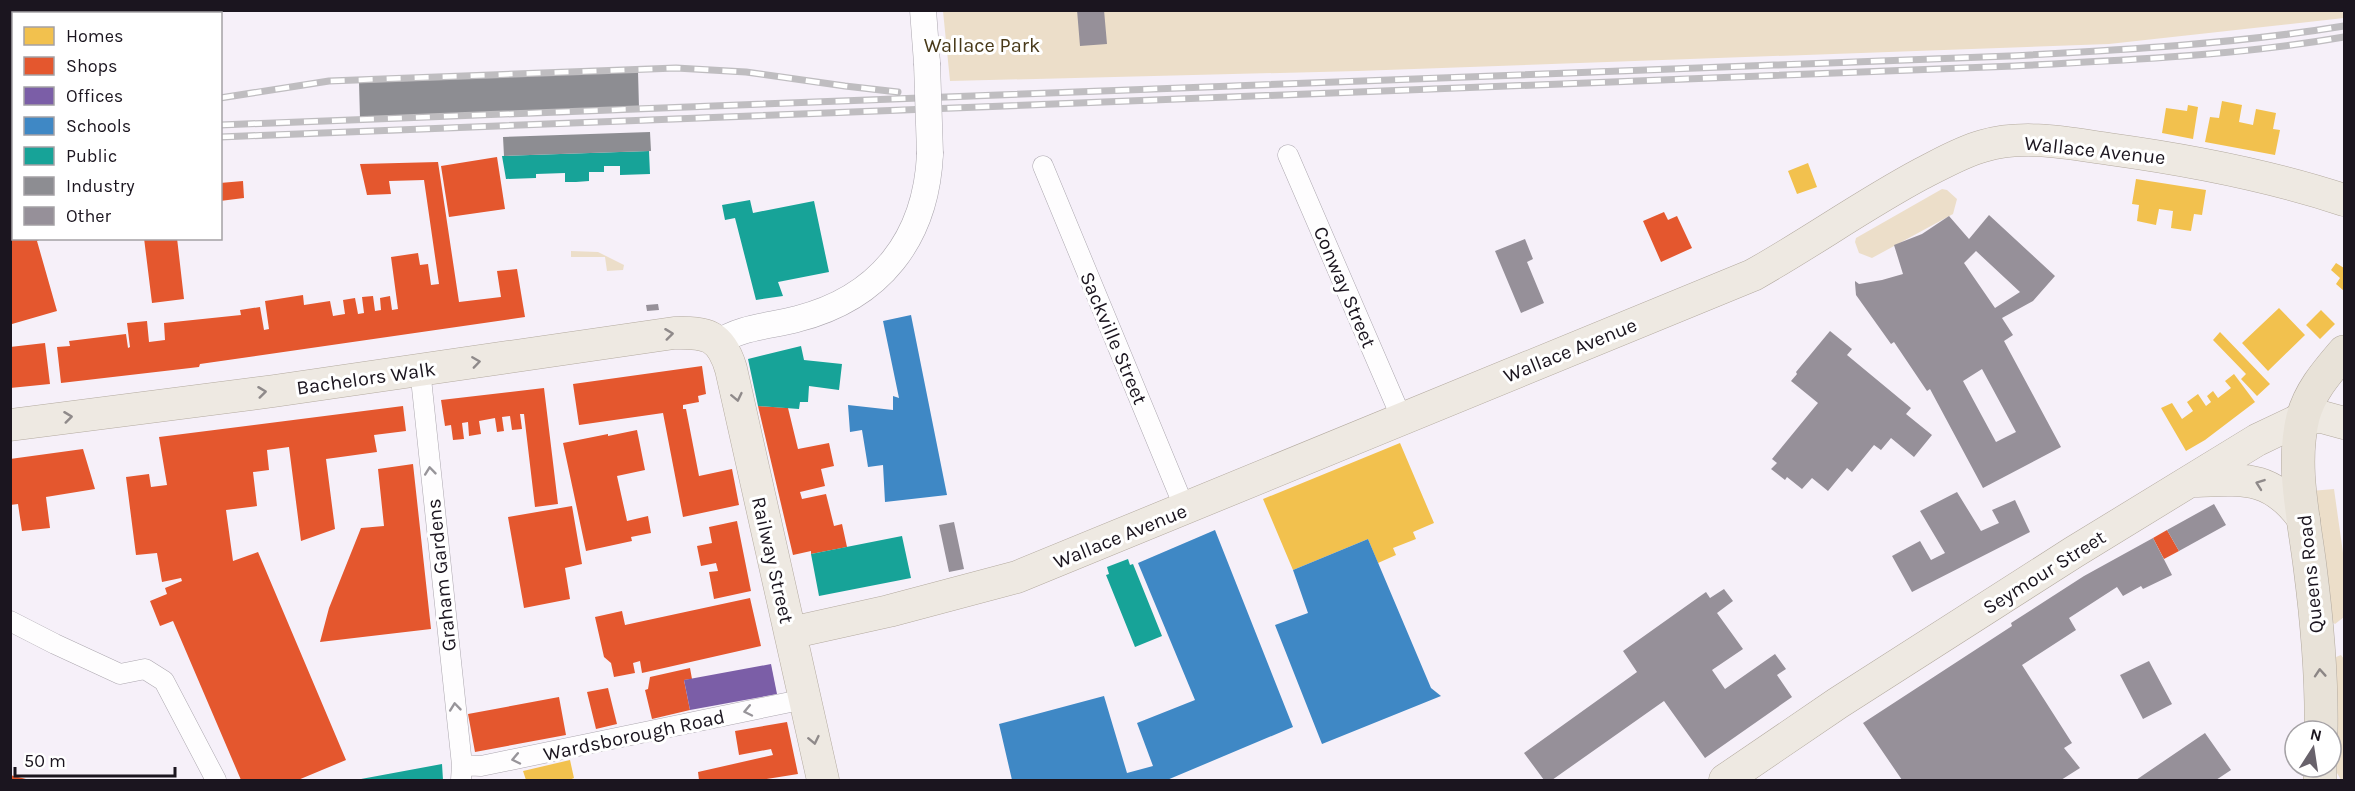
<svg xmlns="http://www.w3.org/2000/svg" width="2355" height="791" viewBox="0 0 2355 791" font-family="Karla,sans-serif">
<style>
.green{fill:#ecdec9}
.homes{fill:#f2c14e}
.shops{fill:#e4572e}
.offices{fill:#7b5ea7}
.schools{fill:#3f88c5}
.public{fill:#17a398}
.industry{fill:#8d8d92}
.building{fill:#969099;fill-rule:evenodd}
.lines{fill:none;stroke-linecap:round;stroke-linejoin:round}
.minor-casing{stroke:#aca7af;stroke-width:21}
.tertiary-casing{stroke:#aca7af;stroke-width:27}
.primary-casing{stroke:#b3aa9f;stroke-width:33}
.trunk-casing{stroke:#b3aa9f;stroke-width:34}
.minor{stroke:#fefdfe;stroke-width:20}
.tertiary{stroke:#fefdfe;stroke-width:26}
.primary{stroke:#eee9e2;stroke-width:32}
.trunk{stroke:#e8e2d8;stroke-width:33}
.rail-casing{stroke:#bfbdc0;stroke-width:7}
.rail{stroke:#fff;stroke-width:4.5;stroke-dasharray:14;stroke-linecap:butt}
.tertiary-bridge-casing{stroke:#aca7af;stroke-width:27;stroke-linecap:butt}
.tertiary-bridge{stroke:#fefdfe;stroke-width:26}
.oneway{stroke:#8f8a8a}
.oneway2{stroke:#98959a}
.oneway3{stroke:#8c8685}
.labels{text-anchor:middle;stroke-width:6;stroke-linejoin:round;paint-order:stroke}
.park-label{font-size:20px;fill:#483919;stroke:#fff}
.street-label{font-size:20px;fill:#1b151f;stroke:#fff}
</style>
<rect width="100%" height="100%" fill="#f6f0f9"/>
<path class="green" d="M2344 10V18L2109 44 1358 71 950 81 943 11Z
M1942 189 1947 190 1957 199 1953 214 1872 258 1859 253 1855 242 1856 238Z
M571 251 598 252 624 265 623 270 607 271 605 257H571Z
M2334 489 2344 560V617L2335 624 2329 620 2311 491Z
M2341 655 2344 659V780H2341L2333 766 2332 663 2336 657Z"/>
<path class="homes" d="M2222 101 2242 105 2239 122 2253 125 2256 109 2276 113 2273 129 2280 130 2275 155 2205 142 2210 117 2219 118Z
M2188 105 2198 107 2193 139 2162 133 2166 108 2187 111Z
M1808 163 1817 187 1797 194 1788 171Z
M2136 179 2206 190 2202 215 2194 214 2191 231 2171 228 2173 211 2159 209 2156 225 2137 221 2139 205 2132 204Z
M2336 263 2344 268V291L2336 284 2340 278 2331 270Z
M2279 308 2305 335 2268 371 2242 343Z
M2321 310 2335 324 2320 339 2306 325Z
M2220 332 2270 384 2257 396 2241 379 2246 374 2213 340Z
M2234 374 2255 402 2205 440 2186 451 2161 408 2172 403 2182 419 2193 411 2187 402 2198 394 2206 406 2211 402 2207 396 2213 391 2218 398 2231 388 2225 381Z
M1400 443 1434 523 1413 532 1416 539 1393 548 1396 555 1378 563 1368 539 1293 570 1263 499Z
M570 760 574 778 569 780H526L523 771Z"/>
<path class="shops" d="M497 157 505 209 449 217 441 166Z
M438 162 459 302 501 297 497 271 517 269 525 317 200 364 199 367 61 383 57 347 70 346 69 341 126 334 128 348 130 347 127 323 147 321 149 342 165 340 164 323 241 315 240 310 260 307 264 330 269 329 265 301 303 295 304 305 330 301 333 316 345 314 343 300 355 298 358 314 364 313 362 297 373 296 375 311 381 310 380 298 390 296 392 310 398 309 391 257 418 253 420 265 428 264 431 285 439 284 424 180 389 181 391 194 367 195 360 164Z
M243 181 244 198 220 201V183Z
M1664 212 1668 220 1677 216 1692 248 1661 262 1643 221Z
M14 216V238H43L37 241 57 311 12 324 10 217Z
M144 238H177L184 299 152 303Z
M45 343 50 384 10 388V347Z
M702 366 706 394 698 396 699 402 683 405V409H686L699 476 732 469 739 505 683 517 663 413 579 425 573 384Z
M544 388 558 504 535 507 524 414H520L522 429 512 430 510 416 502 417 504 431 497 432 495 418 479 421 481 434 469 436 468 422 462 423 464 439 453 440 451 425 445 426 441 400Z
M403 406 406 431 374 435 377 452 326 459 335 529 301 541 289 447 267 450 269 470 253 472 257 506 226 510 233 561 258 552 346 760 298 780H241L173 621 160 626 150 601 167 594 165 588 182 581 181 578 162 582 157 553 136 555 126 477 149 474 151 487 167 485 159 437Z
M758 406 788 408 798 449 829 443 834 466 821 469 825 486 800 492 802 499 826 494 834 526 842 524 847 547 811 554V551L793 555Z
M637 430 645 470 617 476 627 521 648 516 651 533 631 537 632 541 586 551 563 443 608 434V436Z
M83 449 95 489 46 497 50 528 22 531 18 504 10 505V459Z
M413 464 431 629 320 642 329 608 361 528 384 526 378 469Z
M572 506 582 564 565 568 570 599 524 608 508 517Z
M737 521 751 591 714 599 709 572 718 571 716 563 701 566 697 546 712 543 709 527Z
M2167 530 2179 551 2164 559 2153 538Z
M750 598 761 646 642 673 640 661 633 663 635 673 614 677 611 663 604 657 595 617 622 611 625 625Z
M690 668 692 679 684 680 690 710 652 719 645 690 648 689 650 677Z
M608 688 617 724 596 729 587 692Z
M559 697 566 735 475 752 468 714Z
M787 722 798 774 761 780H699L698 772 773 755 771 749 739 755 735 731Z
M10 775 30 780H10Z"/>
<path class="offices" d="M771 664 777 694 690 710 684 680Z"/>
<path class="schools" d="M911 315 947 495 885 502 883 465 868 467 862 430 850 432 848 405 893 410V396L899 398 883 321Z
M1215 530 1293 727 1167 780H1012L999 724 1104 696 1127 773 1153 766 1137 723 1195 700 1138 563Z
M1368 539 1431 688 1441 696 1322 744 1275 625 1308 613 1293 570Z"/>
<path class="public" d="M649 151 650 174 620 175V166H604V172H589V181L576 182H565V173L536 174V178L506 179 502 156Z
M750 200 753 213 814 201 829 272 778 282 783 296 756 300 735 218 725 220 722 205Z
M801 346 804 360 842 364 839 390 809 386 808 402H800L799 409 758 406 748 359Z
M902 536 911 578 819 596 811 554Z
M1128 559 1130 565 1133 564 1162 636 1135 647 1106 575 1109 574 1107 567Z
M442 764 443 780H361V779Z"/>
<path class="industry" d="M638 71 639 108 360 118 359 82Z
M650 132 651 151 504 156 503 137Z"/>
<path class="building" d="M1077 10H1104L1107 44 1080 46Z
M1989 215 2055 276 2033 301 2002 318 2013 335 2004 341 2061 447 1983 488 1930 389 1927 391 1894 342 1891 344 1856 295 1855 283V281L1859 284 1882 280 1903 274 1894 245 1922 234 1949 216 1969 239ZM1976 251 2020 292 1995 308 1964 263ZM1982 369 2016 432 1996 442 1963 381Z
M1525 239 1533 259 1527 262 1544 303 1521 313 1495 251Z
M658 304 659 310 647 311 646 305Z
M1830 331 1852 349 1847 355 1911 408 1906 414 1932 435 1914 457 1891 438 1881 450 1874 445 1852 472 1847 468 1828 491 1812 478 1802 489 1787 477 1785 480 1771 469 1777 463 1772 459 1818 403 1791 381 1797 374 1796 372Z
M1957 492 1981 531 1999 523 1992 510 2015 500 2030 532 1912 592 1892 556 1920 541 1931 560 1945 553 1920 511Z
M2214 504 2226 525 2179 551 2167 530Z
M954 522 964 569 949 572 939 525Z
M2153 538 2172 575 2143 589 2141 586 2123 596 2117 587 2069 618 2076 630 2022 665 2072 743 2064 748 2080 768 2061 780H1902L1863 723 2012 626 2011 623 2084 576Z
M1724 589 1733 601 1717 613 1743 649 1712 670 1725 689 1775 654 1786 669 1777 675 1792 697 1705 758 1664 701 1552 780H1544L1524 753 1637 672 1623 651 1706 592 1710 598Z
M2149 661 2172 704 2143 719 2120 675Z
M2205 733 2231 770 2216 780H2136Z"/>
<g class="lines">
<defs>
<path id="minor" d="M1288 155 1402 419
M1043 166 1185 509
M420 369 462 765 461 780
M10 621 55 644 120 674 145 669 164 681 216 780
M462 765 481 766 805 699"/>
<path id="tertiary" d="M923 10 927 63
M718 343C739 327 772 326 797 319 880 298 926 239 930 154"/>
<path id="primary" d="M10 425 274 391 674 333C707 332 721 335 731 369L823 780
M2194 481C2244 479 2272 475 2304 520
M790 633 889 611 1017 577 1753 275C1810 243 1863 205 1921 174 1941 164 1961 152 1983 146 2024 134 2067 143 2109 149 2189 160 2268 175 2344 200
M1725 780 1838 703 2074 552 2257 440 2303 418 2322 417 2344 423"/>
<path id="trunk" d="M2321 731C2322 676 2317 621 2310 567 2304 518 2291 466 2303 417 2310 391 2327 372 2344 352
M2320 780V767"/>
</defs>
<use href="#minor" class="minor-casing"/>
<use href="#tertiary" class="tertiary-casing"/>
<use href="#primary" class="primary-casing"/>
<use href="#trunk" class="trunk-casing"/>
<use href="#minor" class="minor"/>
<use href="#tertiary" class="tertiary"/>
<use href="#primary" class="primary"/>
<use href="#trunk" class="trunk"/>
<defs>
<path id="rail" d="M220 98 329 81 676 68 746 72 845 86 898 92
M10 120H14
M220 125 2009 56C2121 50 2234 44 2344 26
M10 132H14
M220 137 2014 66C2124 60 2235 56 2344 37
M10 144H14"/>
</defs>
<use href="#rail" class="rail-casing"/>
<use href="#rail" class="rail"/>
<defs>
<path id="tertiary-bridge" d="M927 63 930 154"/>
</defs>
<use href="#tertiary-bridge" class="tertiary-bridge-casing"/>
<use href="#tertiary-bridge" class="tertiary-bridge"/>
</g>
<defs><path id="oneway-chevron" d="M-2-3.5L2.5 0L-2 3.5" fill="none" stroke-width="1.6" stroke-linecap="round" stroke-linejoin="round" transform="scale(1.5)"/></defs>
<g class="oneway">
<use href="#oneway-chevron" transform="translate(669 334) rotate(-7)"/>
<use href="#oneway-chevron" transform="translate(476 362) rotate(-8)"/>
<use href="#oneway-chevron" transform="translate(262 392) rotate(-7)"/>
<use href="#oneway-chevron" transform="translate(737 397) rotate(78)"/>
<use href="#oneway-chevron" transform="translate(68 417) rotate(-7)"/>
<use href="#oneway-chevron" transform="translate(2260 484) rotate(-160)"/>
<use href="#oneway-chevron" transform="translate(814 740) rotate(78)"/>
</g>
<g class="oneway2">
<use href="#oneway-chevron" transform="translate(430 471) rotate(-96)"/>
<use href="#oneway-chevron" transform="translate(455 707) rotate(-96)"/>
<use href="#oneway-chevron" transform="translate(748 711) rotate(168)"/>
<use href="#oneway-chevron" transform="translate(516 759) rotate(168)"/>
</g>
<use class="oneway3" href="#oneway-chevron" transform="translate(2320 673) rotate(-94)"/>
<g class="labels">
<g class="park-label">
<text x="982" y="52">Wallace Park</text>
</g>
<g class="street-label">
<text transform="translate(2095 150) rotate(6)" y="7">Wallace Avenue</text>
<text transform="translate(1345 287) rotate(67)" y="7">Conway Street</text>
<text transform="translate(1114 338) rotate(67)" y="7">Sackville Street</text>
<text transform="translate(1570 350) rotate(-22)" y="7">Wallace Avenue</text>
<text transform="translate(366 378) rotate(-8)" y="7">Bachelors Walk</text>
<text transform="translate(1120 536) rotate(-22)" y="7">Wallace Avenue</text>
<text transform="translate(773 560) rotate(77)" y="7">Railway Street</text>
<text transform="translate(2044 572) rotate(-32)" y="7">Seymour Street</text>
<text transform="translate(2310 574) rotate(-96)" y="7">Queens Road</text>
<text transform="translate(441 575) rotate(-96)" y="7">Graham Gardens</text>
<text transform="translate(634 735) rotate(-12)" y="7">Wardsborough Road</text>
</g>
</g>
<rect width="2355" height="791" fill="none" stroke="#1b151f" stroke-width="24"/>
<rect x="12" y="12" width="210" height="228" fill="#ffffff" stroke="#a4a1a5" stroke-width="1.5"/>
<rect x="24" y="27" width="30" height="18" fill="#f2c14e" stroke="#a4a1a5" stroke-width="1.5"/>
<text x="66" y="42" font-size="18" fill="#1b151f">Homes</text>
<rect x="24" y="57" width="30" height="18" fill="#e4572e" stroke="#a4a1a5" stroke-width="1.5"/>
<text x="66" y="72" font-size="18" fill="#1b151f">Shops</text>
<rect x="24" y="87" width="30" height="18" fill="#7b5ea7" stroke="#a4a1a5" stroke-width="1.5"/>
<text x="66" y="102" font-size="18" fill="#1b151f">Offices</text>
<rect x="24" y="117" width="30" height="18" fill="#3f88c5" stroke="#a4a1a5" stroke-width="1.5"/>
<text x="66" y="132" font-size="18" fill="#1b151f">Schools</text>
<rect x="24" y="147" width="30" height="18" fill="#17a398" stroke="#a4a1a5" stroke-width="1.5"/>
<text x="66" y="162" font-size="18" fill="#1b151f">Public</text>
<rect x="24" y="177" width="30" height="18" fill="#8d8d92" stroke="#a4a1a5" stroke-width="1.5"/>
<text x="66" y="192" font-size="18" fill="#1b151f">Industry</text>
<rect x="24" y="207" width="30" height="18" fill="#969099" stroke="#a4a1a5" stroke-width="1.5"/>
<text x="66" y="222" font-size="18" fill="#1b151f">Other</text>
<g transform="translate(2313 749) rotate(12)"><circle r="28" fill="#ffffff" stroke="#a4a1a5" stroke-width="1.5"/>
<path d="M0-4.5L10 22L0 15L-10 22Z" fill="#68626b"/>
<text y="-9" font-size="16" font-weight="bold" text-anchor="middle" fill="#1b151f">N</text>
</g>
<path d="M15 767v9h160v-9" fill="none" stroke="#1b151f" stroke-width="3"/>
<text x="24" y="767" font-size="18" fill="#1b151f" stroke="#ffffff" stroke-width="4.5" paint-order="stroke">50 m</text>
</svg>
